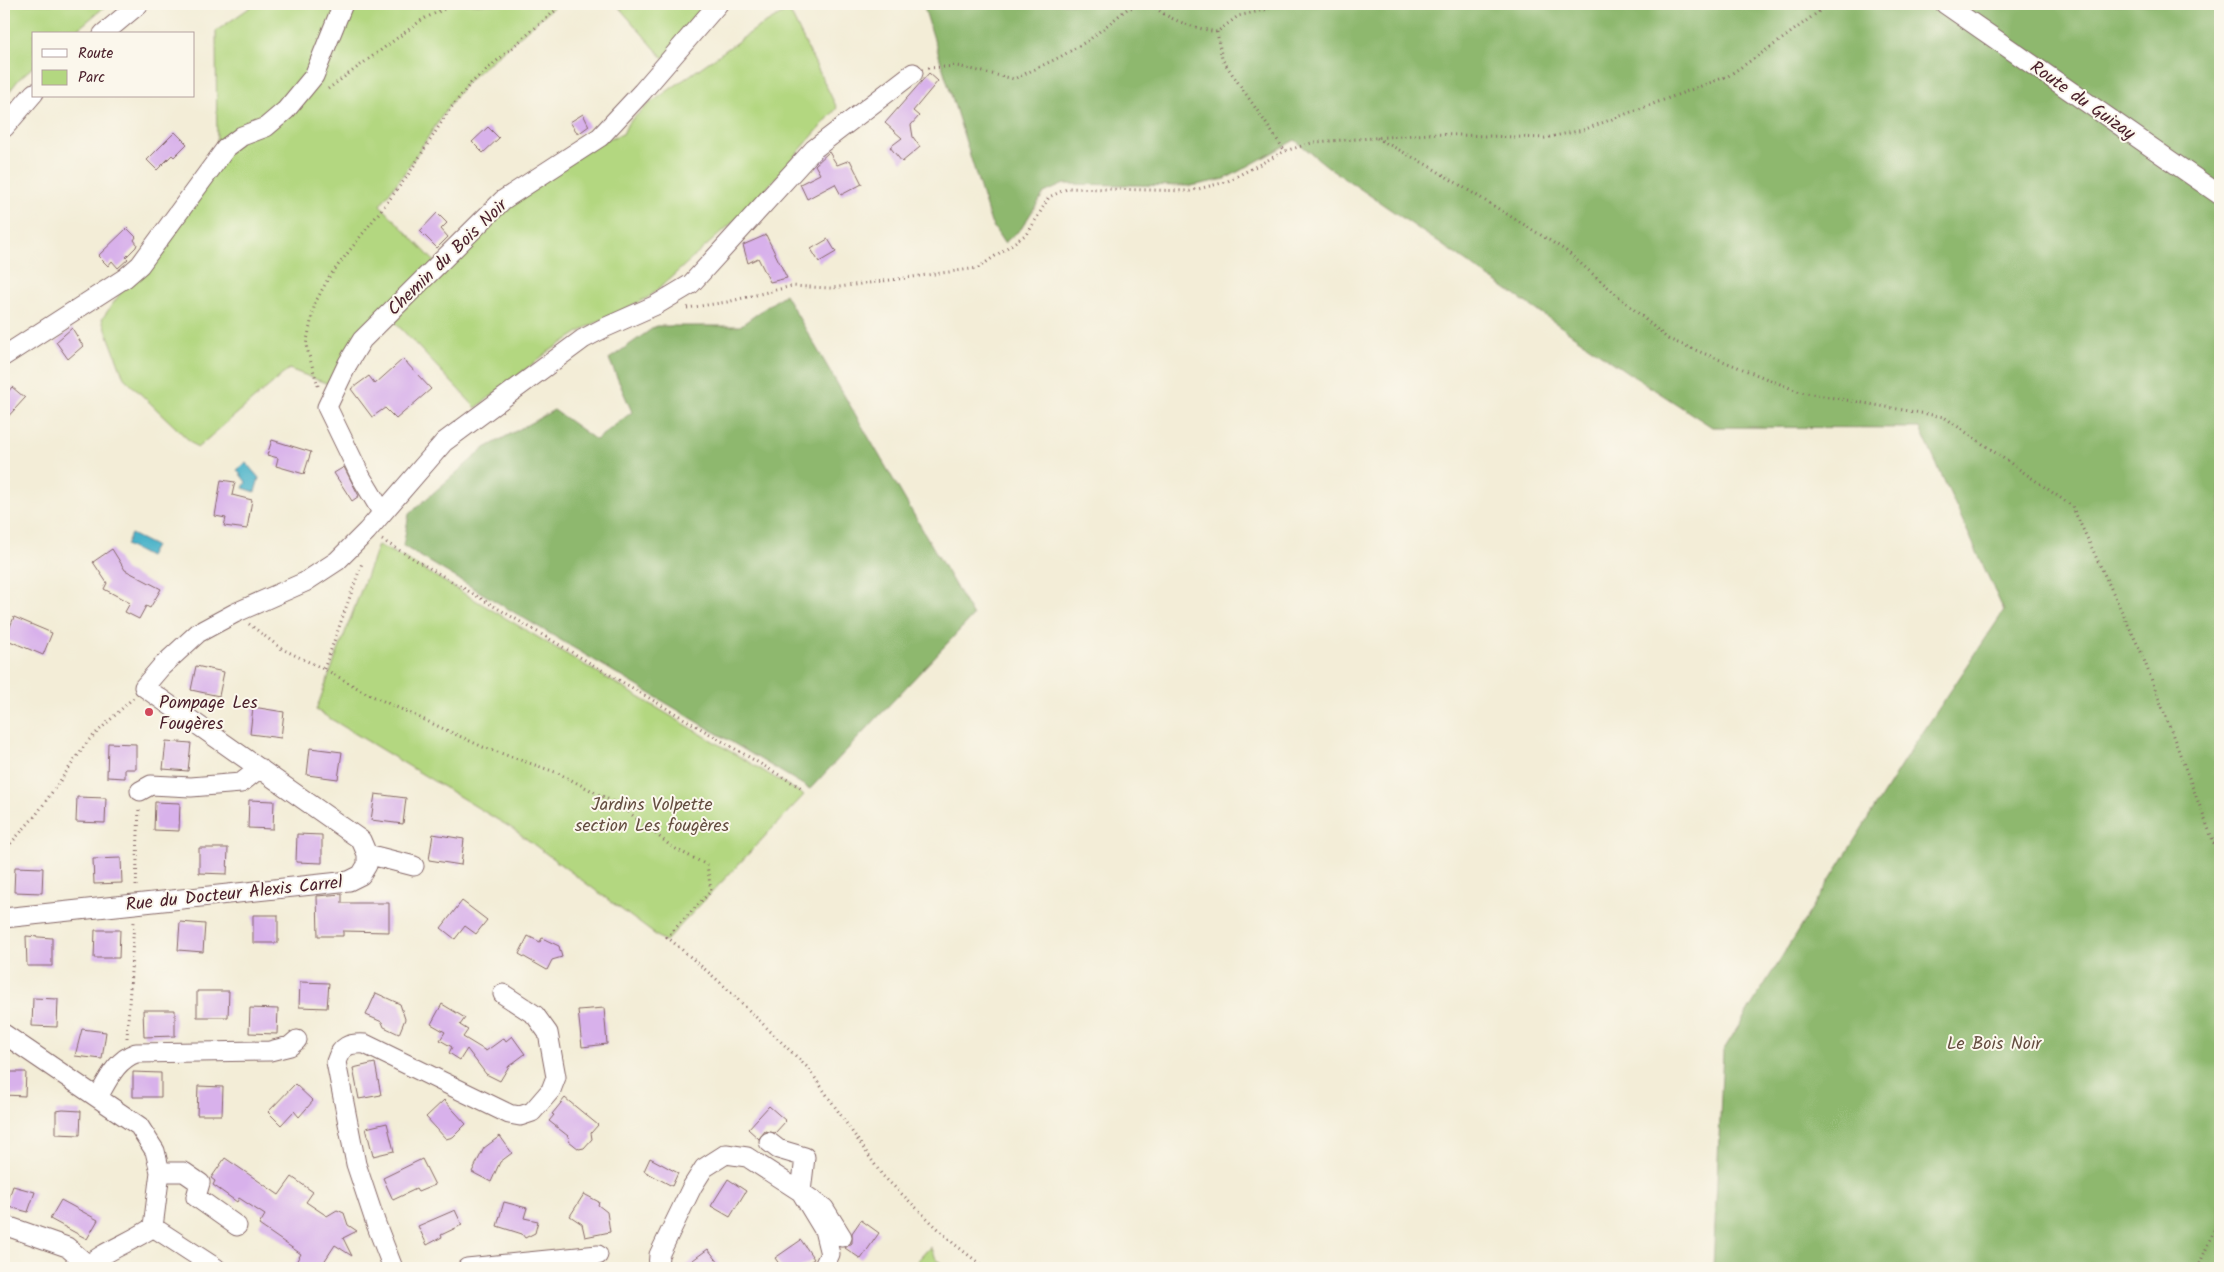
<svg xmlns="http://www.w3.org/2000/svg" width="2224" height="1272" viewBox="0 0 2224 1272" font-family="Kalam,sans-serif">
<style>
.green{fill:#b3d780;stroke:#7e7b56}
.forest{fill:#8eb86e;stroke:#6c6c4c}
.water{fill:#4bb3c9;stroke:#4a697a}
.building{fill:#d8b1eb}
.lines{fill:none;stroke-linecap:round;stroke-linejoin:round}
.minor-casing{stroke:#856767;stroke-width:21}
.path{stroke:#856767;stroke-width:3;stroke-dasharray:1 4;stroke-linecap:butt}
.minor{stroke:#fff;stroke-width:19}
.poi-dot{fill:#d1495b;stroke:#fbf7ec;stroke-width:2}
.labels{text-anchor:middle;stroke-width:4;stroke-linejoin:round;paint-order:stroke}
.street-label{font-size:18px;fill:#4a1f2b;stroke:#fbf7ec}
.poi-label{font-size:18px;fill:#4a1f2b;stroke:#fbf7ec;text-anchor:start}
.park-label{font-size:18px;fill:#644d40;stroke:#fbf7ec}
</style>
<rect width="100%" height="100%" fill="#fbf7ec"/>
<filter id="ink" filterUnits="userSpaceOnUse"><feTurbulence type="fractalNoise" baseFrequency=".02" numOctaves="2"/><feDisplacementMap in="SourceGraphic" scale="10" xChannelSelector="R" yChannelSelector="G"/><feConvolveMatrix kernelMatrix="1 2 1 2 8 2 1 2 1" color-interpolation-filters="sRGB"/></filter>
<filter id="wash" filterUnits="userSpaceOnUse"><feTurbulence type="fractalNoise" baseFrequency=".0096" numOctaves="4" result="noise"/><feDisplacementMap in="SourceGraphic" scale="20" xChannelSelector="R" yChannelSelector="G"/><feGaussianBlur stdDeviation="1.12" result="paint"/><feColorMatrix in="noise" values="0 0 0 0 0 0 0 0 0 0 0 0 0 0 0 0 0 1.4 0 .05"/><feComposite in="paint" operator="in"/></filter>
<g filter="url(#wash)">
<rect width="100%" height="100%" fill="#f3edd7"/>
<path class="green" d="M4 4H108L72 34H34V66L20 78 4 98Z
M255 4H557L468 81 452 101 403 175 380 205 436 263 331 385 289 369 197 448 124 378 102 319 217 157 216 31Z
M616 4H713L664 59Z
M789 10 837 108 751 206 649 297 587 327 548 352 476 408 390 317 518 197 600 141 623 134 628 123 649 104 757 28Z
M378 545 406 559 804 795 665 942 513 829 316 710Z
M930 1247 937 1260 948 1268H911Z"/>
<path class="forest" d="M923 4H2220V1268H1713L1723 1051 1907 756 2004 611 1920 428 1712 427 1627 372 1327 166 1295 140 1225 179 1191 186 1064 184 1044 193 1021 229 1004 243 991 223Z
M785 294 973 616 810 789 403 546 409 514 485 448 554 410 596 440 632 412 609 359 656 326H740Z"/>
<path class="water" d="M246 463 259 478 255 492 243 488 246 482 237 470Z
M131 534 155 546 149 557 126 545Z"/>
<g id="blocks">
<path class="building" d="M929 73 938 81 913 111 919 116 911 125 913 137 920 147 902 162 890 147 902 138 885 123Z
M583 114 589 126 578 134 570 122Z
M488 127 499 138 483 153 472 142Z
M175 132 187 144 174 157 172 155 157 170 147 160Z
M829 152 837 165 850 160 862 184 841 195 835 184 807 199 800 184 820 174 815 165Z
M437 213 447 223 441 229 448 237 437 248 420 231Z
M127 228 136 237 134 240 137 244 136 247 126 257 128 259 118 268 112 261 108 266 98 256Z
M766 235 787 278 770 282 758 258 748 263 743 245Z
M828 239 836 252 819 262 811 249Z
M72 328 83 346 68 359 56 342Z
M403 359 431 389 396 419 385 408 372 417 351 389 369 376 375 384Z
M12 387 25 398 4 421V397Z
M272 440 311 452 304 474 276 466 278 458 267 455Z
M344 467 359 496 352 501 334 473Z
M221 480 235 482 232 495 252 500 247 529 224 526 226 518 215 516Z
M112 549 125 570 161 589 150 608 146 606 139 619 125 612 130 603 104 589 107 583 93 562Z
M14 617 52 633 43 655 5 639Z
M196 666 224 672 219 696 191 690Z
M253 707 284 712 281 738 250 734Z
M166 741 191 743 188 771 163 769Z
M108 743 136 744V769H125V778L107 777Z
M310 748 342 752 338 779 307 775Z
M375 794 406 798 403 824 371 820Z
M77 797 106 798 105 823 76 822Z
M249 800 274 801 273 829 248 828Z
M155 802 180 803 179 831 154 830Z
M297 834 322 835V863L296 862Z
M433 834 464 839 461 865 429 860Z
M199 848H228L227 874 199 873Z
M121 858 122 883 94 884 93 859Z
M15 867 43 868 42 893 14 892Z
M342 894V903H389V932L343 931V936H318L317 896Z
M462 901 487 920 476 934 465 926 455 939 441 928Z
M253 915H278V943H253Z
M180 922 205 924 203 952 178 950Z
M95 930H120L119 958H94Z
M26 936 52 938V966H27Z
M528 936 540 942 542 938 559 946 562 957 552 960 547 970 519 954Z
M300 982 329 983 327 1008 299 1007Z
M197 991H229L228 1017H197Z
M376 993 400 1004 405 1019 399 1034 384 1027 382 1022 366 1015Z
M33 998 58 999 57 1027 32 1026Z
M442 1004 465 1018 460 1025 468 1030 463 1037 486 1051 504 1038 506 1041 512 1036 525 1054 509 1066 500 1081 486 1074 467 1049 460 1060 449 1053 452 1047 440 1040 445 1032 431 1024Z
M250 1008 278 1009 277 1034 249 1033Z
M604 1008 607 1044 582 1047 578 1010Z
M143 1010H175V1036L144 1037Z
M82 1029 106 1032 102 1059 75 1056Z
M375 1063 381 1095 359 1099 353 1068Z
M4 1072H26L25 1096 4 1095Z
M133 1072 161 1073V1097H133Z
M295 1084 313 1101 299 1117 294 1111 281 1125 268 1112Z
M198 1086 223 1087 222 1115H197Z
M565 1098 598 1125 591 1133 592 1139 584 1148 579 1149 569 1141 568 1136 549 1121 554 1115 552 1114Z
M444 1100 466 1124 453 1137 446 1139 426 1117Z
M769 1106 786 1121 775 1133 765 1131 759 1139 748 1129Z
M63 1110 81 1111 80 1135 56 1134V1111Z
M387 1123 394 1151 373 1156 366 1128Z
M500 1136 512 1153 500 1162 491 1182 472 1172 484 1148Z
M225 1158 279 1195 292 1177 313 1192 306 1202 327 1216 337 1210 344 1213 348 1225 357 1231 343 1238 352 1256 335 1245 320 1268H292L301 1254 259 1225 265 1215 239 1198 237 1202 213 1185 215 1181 211 1178Z
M650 1158 678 1173 672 1186 644 1171Z
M422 1159 435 1185 418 1192 416 1189 393 1200 383 1178Z
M728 1179 746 1191 730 1217 711 1206Z
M13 1186 35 1192 28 1212 6 1206Z
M584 1194 599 1202 598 1205 607 1212 610 1232 585 1237 582 1224 570 1216Z
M61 1200 98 1220 87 1239 50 1219Z
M504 1202 527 1208 524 1218 538 1221 535 1233 525 1238 522 1234 497 1226Z
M455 1210 462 1225 441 1235 442 1237 427 1245 418 1226Z
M861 1220 879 1233 861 1259 845 1248 852 1243V1233Z
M801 1240 814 1259 800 1268H782L775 1258Z
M708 1249 723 1268H682Z"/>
</g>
</g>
<g filter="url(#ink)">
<use href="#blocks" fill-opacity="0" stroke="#856767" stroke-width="1"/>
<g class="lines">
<defs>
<path id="minor" d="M1945 4 2220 195
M103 34 139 4
M4 128 34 93
M4 356 125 278 140 265 226 148 242 136 266 127 286 110 314 76 343 4
M382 512 361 477 327 407 348 363 362 340 503 200 600 137 642 92 718 4
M140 791 151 785 191 787 241 783 260 768
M367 854 414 866
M4 918 349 881 361 875 367 865V854L361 840 144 687 161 667 198 633 235 613 305 582 337 561 367 531 444 442 583 339 604 328 656 305 691 284 814 149 913 73
M4 1034 139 1126 155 1151 160 1172 153 1227
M98 1097C108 1080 116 1060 136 1053L270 1051 290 1046 297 1040
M769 1142 778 1149 805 1157 801 1192 824 1208 842 1237
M160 1172H184L200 1183 196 1197 237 1226
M4 1225 67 1247 88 1265
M85 1268C104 1250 131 1243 153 1227L216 1268
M393 1268 376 1224 356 1164 336 1062C341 1046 349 1043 365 1044L509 1114 520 1116 532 1112 551 1090 556 1077 548 1033 535 1015 503 994
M467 1268 598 1255
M658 1268 659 1255 692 1187 704 1168 726 1154 747 1157 801 1192 824 1230 830 1254 823 1268"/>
</defs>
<use href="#minor" class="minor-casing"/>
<path class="path" d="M1152 4C1166 20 1195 28 1217 32L1238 16 1264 10 1279 4
M1217 32 1222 59 1285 151
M928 68 957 66 1014 79 1060 57 1089 40 1127 9 1144 4
M328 89 423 19 455 4
M1377 138 1429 166 1565 250 1668 339 1800 392 1944 417 2072 506 2141 652 2220 859
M687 308 727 302 792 286 832 288 978 268 1028 233 1049 197 1069 188 1190 191 1226 182 1285 151 1315 142 1430 134 1545 138 1583 130 1728 76 1778 42 1829 4
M318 386 306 345 315 303 329 277 406 178 450 109 471 83 563 4
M382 540 803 789
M249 624 282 649 330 672 366 693 483 747 558 773 621 806 672 847 707 865 711 891 667 937 721 983 809 1069 882 1175 953 1243 985 1268
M324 669 362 563
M4 851 36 815 88 741 133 698
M136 886 139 807
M127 1038 134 922
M2198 1268 2220 1216"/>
<use href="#minor" class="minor"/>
</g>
</g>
<circle class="poi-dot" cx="149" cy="712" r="5"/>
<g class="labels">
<g class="street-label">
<text transform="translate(2083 100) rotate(35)" y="6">Route du Guizay</text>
<text transform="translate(447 257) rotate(-44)" y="6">Chemin du Bois Noir</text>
<text transform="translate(234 893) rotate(-6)" y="6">Rue du Docteur Alexis Carrel</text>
</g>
<g class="poi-label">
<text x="159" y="708">Pompage Les<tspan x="159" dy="21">Fougères</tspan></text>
</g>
<g class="park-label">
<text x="652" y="810">Jardins Volpette<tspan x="652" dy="21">section Les fougères</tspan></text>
<text x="1994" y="1049">Le Bois Noir</text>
</g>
</g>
<rect width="2224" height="1272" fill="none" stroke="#fbf7ec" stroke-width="20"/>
<rect x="32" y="32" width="162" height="65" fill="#fbf7ec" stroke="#b4a19f"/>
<rect x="42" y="49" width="25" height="8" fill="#ffffff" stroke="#b4a19f"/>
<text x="78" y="58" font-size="15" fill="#4a1f2b">Route</text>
<rect x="42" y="70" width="25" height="15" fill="#b3d780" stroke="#b4a19f"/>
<text x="78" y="82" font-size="15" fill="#4a1f2b">Parc</text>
</svg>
